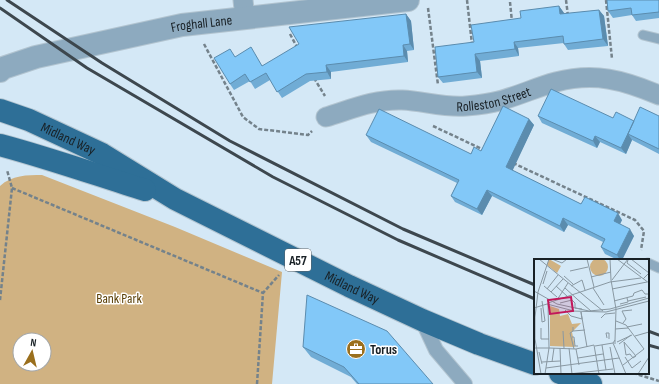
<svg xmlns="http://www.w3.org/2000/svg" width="659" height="384" viewBox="0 0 659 384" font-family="'Sofia Sans Condensed',sans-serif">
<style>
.green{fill:#d0b282;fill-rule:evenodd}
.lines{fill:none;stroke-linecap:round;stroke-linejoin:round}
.service-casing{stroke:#b2c4d0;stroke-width:11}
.pedestrian-casing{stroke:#b2c4d0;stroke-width:16}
.minor-casing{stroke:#b2c4d0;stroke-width:21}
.tertiary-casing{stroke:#b2c4d0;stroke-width:24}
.trunk-casing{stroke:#b2c4d0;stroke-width:24}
.path{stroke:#74828b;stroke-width:2.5;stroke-dasharray:4 2;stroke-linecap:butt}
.service{stroke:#8daabf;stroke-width:9}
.pedestrian{stroke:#8daabf;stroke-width:14}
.minor{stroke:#8daabf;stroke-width:19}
.tertiary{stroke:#8daabf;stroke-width:22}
.trunk{stroke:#2e6f97;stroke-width:22}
.rail{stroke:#3d474e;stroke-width:3}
.wall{fill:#70acd5}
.shaded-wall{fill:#5b8cae}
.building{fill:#82c8f8;stroke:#5b8cae}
.labels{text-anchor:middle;stroke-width:3;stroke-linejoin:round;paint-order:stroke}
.shield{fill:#fff;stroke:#5d6366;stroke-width:1}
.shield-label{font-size:13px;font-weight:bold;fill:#182025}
.street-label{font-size:14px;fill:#182025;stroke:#fff}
.park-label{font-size:14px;fill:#593e05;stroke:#fff}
.poi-label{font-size:14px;font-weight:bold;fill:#182025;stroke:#fff;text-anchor:start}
.inset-road{fill:none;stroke:#8998a2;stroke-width:1}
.view{fill:#c2185b;fill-opacity:0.15;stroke:#c2185b;stroke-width:2}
.inset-edge{fill:none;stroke:#182025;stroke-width:2}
</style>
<rect width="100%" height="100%" fill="#d4e8f6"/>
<path class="green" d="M42 175 175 227 282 272 272 384H0V186C12 175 27 175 42 175ZM20 340H44V364H20Z"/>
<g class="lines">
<defs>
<path id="service" d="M643 35 659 39
M648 263 659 268"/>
<path id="pedestrian" d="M422 320 436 350 465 384"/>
<g id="minor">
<path d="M243 0 245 18"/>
<path id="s1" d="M326 117C352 109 375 99 402 100 424 101 444 108 466 106 477 105 488 104 499 101 518 96 537 87 556 82 595 72 623 80 659 95"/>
</g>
<g id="tertiary">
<path id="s2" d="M0 71 3 68 36 57 182 25 408 0"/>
</g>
<g id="trunk">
<path id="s3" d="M0 110 29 120 102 154 175 199 349 286 422 320 479 344 535 364"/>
<path d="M0 145C49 158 97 175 145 190"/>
<path d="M560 373 591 384"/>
</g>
</defs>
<use href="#service" class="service-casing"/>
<use href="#pedestrian" class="pedestrian-casing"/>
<use href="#minor" class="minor-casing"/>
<use href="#tertiary" class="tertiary-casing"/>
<use href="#trunk" class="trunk-casing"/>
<path class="path" d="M467 0 472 44
M566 0 568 16
M606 0 612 59
M510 2 512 22
M428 8 438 85
M290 34 297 47
M204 44 243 117 259 129 308 135 312 131
M314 78 325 96
M433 126 484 150
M513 163 635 220 644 231 641 250
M12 188 263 293
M0 300 12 188 7 170
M633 373 659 381
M257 384 263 293 279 275"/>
<use href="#service" class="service"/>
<use href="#pedestrian" class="pedestrian"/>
<use href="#minor" class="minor"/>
<use href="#tertiary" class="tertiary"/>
<use href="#trunk" class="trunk"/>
<path class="rail" d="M7 0 102 63 230 141 403 229 535 285
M0 8 87 68 273 177 398 240 535 299
M648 331 659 335
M648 345 659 348"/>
</g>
<path class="wall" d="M659 0V18L636 21 632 15 613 18 608 11Z
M559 6 564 13V14L599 10 604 16 608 46 568 50 564 44V43L518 48 519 56 480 61 482 78 443 83 438 77 474 42Z
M406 14 411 21 414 50 407 51 408 62 331 72V79L310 81 282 98 270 80 255 89 250 81 234 90 230 84 235 57 255 54 262 66Z
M538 116 613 118 634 121 659 116V154L632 140 626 154 600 142 597 148 542 123Z
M529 119 534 125 512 170 581 204 622 220 620 224 634 236 622 260H618L605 254 601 247 603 242 568 225 564 232 492 196 482 215 455 202 451 196 457 183 371 142 366 135 471 154 481 151Z
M303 347 433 384H357L351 377 311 357Z"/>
<path class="shaded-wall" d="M559 6 564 13 565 21 560 14Z
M599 10 604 16 608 46 603 39Z
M406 14 411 21 414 50 410 44Z
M514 42 518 48 519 56 515 49Z
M403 45 407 51 408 62 404 56Z
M475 54 480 61 482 78 477 72Z
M326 65 331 72V79L327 72Z
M529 119 534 125 511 174 506 167Z
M634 121 628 134 632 140 626 154 621 148Z
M595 136 600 142 597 148 593 141Z
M487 190 492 196 482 215 477 209Z
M618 213 622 220 618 228 614 221Z
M563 218 568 225 564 232 560 226Z
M630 229 634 236 622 260H620L617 255Z"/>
<path class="building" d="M607 0H659V12L632 15 631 8 608 11Z
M559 6 560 14 599 10 603 39 564 44 563 36 514 42 515 49 475 54 477 72 438 77 435 47 474 42 471 25 521 18 520 11Z
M406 14 410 44 403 45 404 56 326 65 327 72 306 74 277 92 266 73 250 82 245 74 230 84 214 58 230 49 235 57 251 47 262 66 299 44 289 27Z
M551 89 613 118 616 112 634 121 621 148 595 136 593 141 538 116Z
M503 106 529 119 506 167 581 204 585 197 618 213 614 221 630 229 617 255 601 247 605 239 563 218 560 226 487 190 477 209 451 196 459 180 366 135 379 109 471 154 474 147 481 151Z
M640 107 659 116V149L628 134Z
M307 295 387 331 433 384H359L344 367 303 347Z"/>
<defs>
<symbol id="office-disc" viewBox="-11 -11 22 22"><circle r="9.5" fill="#9a6f1d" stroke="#fff"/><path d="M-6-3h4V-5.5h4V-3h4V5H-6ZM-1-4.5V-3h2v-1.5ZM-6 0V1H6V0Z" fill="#fff"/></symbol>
</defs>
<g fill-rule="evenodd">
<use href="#office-disc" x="345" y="338" width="22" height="22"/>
</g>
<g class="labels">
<rect class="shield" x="285" y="249" width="26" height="22" rx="3"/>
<g class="shield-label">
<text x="298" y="265">A57</text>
</g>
<g class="street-label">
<text dy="5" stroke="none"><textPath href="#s2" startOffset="208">Froghall Lane</textPath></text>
<text dy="5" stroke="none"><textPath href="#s1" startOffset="171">Rolleston Street</textPath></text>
<text dy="5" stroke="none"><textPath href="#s3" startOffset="74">Midland Way</textPath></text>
<text dy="5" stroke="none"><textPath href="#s3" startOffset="395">Midland Way</textPath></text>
</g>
<g class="park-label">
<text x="119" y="303">Bank Park</text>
</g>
<g class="poi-label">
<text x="370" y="354">Torus</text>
</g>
</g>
<g transform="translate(534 259)">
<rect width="115" height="115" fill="#d4e8f6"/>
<path d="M56 8a9 9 0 1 1 18 0a9 9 0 1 1-18 0ZM15 0 27 7 23 14 13 6ZM16 47 25 50 26 57 34 55 38 65 47 64 38 73 41 88 16 87Z" fill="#d0b282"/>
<path class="inset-road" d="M5 0 69 52M18 0 28 4 33 0M53 0 60 28M76 0 77 21 82 50 81 81M83 0 115 24M97 0 115 14 109 20M94 1 93 4 107 15M36 12 54 8M30 17 39 25M57 18 77 13M78 21 94 0M9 25 13 12M10 27 23 38M22 27 34 38M37 27 48 21 51 31M31 29 43 40M59 29 70 46M13 30 24 16M78 30 113 23M0 32 23 45 55 52 76 50 115 39M17 33 29 20M43 40 57 52M23 41 34 24M8 42 11 62M80 42 99 37 100 34 108 31 111 35H115M94 42 112 38M26 44 38 41 41 44V49L48 50M86 45 94 43 93 39M0 49 13 45 40 52M7 49 8 63 11 62M31 51 37 57 48 60M38 52 72 53 115 42M67 59 71 55 81 54M48 60 47 53 53 88M82 62 92 66 110 90M89 64 92 60 88 52 98 51M39 68V72L36 74 40 90M93 68 108 65M7 69V80H15M81 70 94 69M29 72 30 89M39 72 51 71M101 77 115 73M38 78H40L41 87H44M73 79 72 74H75V80M83 83 98 76M90 83 102 97 99 99 96 95 92 96ZM81 85V81L79 84 92 115M85 85 97 76M68 86 72 111M61 87 79 84M76 88 81 115M0 89H15L11 115M26 89 27 115M35 89 38 115M42 90 45 106M5 93 8 105M91 98 98 109 107 102M44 99 69 95M8 103 26 102M18 103 20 89M89 106 110 90M12 109 85 99M7 115 1 80V58L4 33 15 0M35 115 79 110M65 115 60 86 42 90 15 89 14 44 76 23 107 19M104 115 115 98"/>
<path class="view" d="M37 38 39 52 16 55 14 41Z"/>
<rect width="115" height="115" class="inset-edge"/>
</g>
<g transform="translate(32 352) rotate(8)"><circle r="19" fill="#ffffff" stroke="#a3a6a8"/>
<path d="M0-3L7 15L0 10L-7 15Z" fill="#9a6f1d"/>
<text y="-6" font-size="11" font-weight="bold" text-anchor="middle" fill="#182025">N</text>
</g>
</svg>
